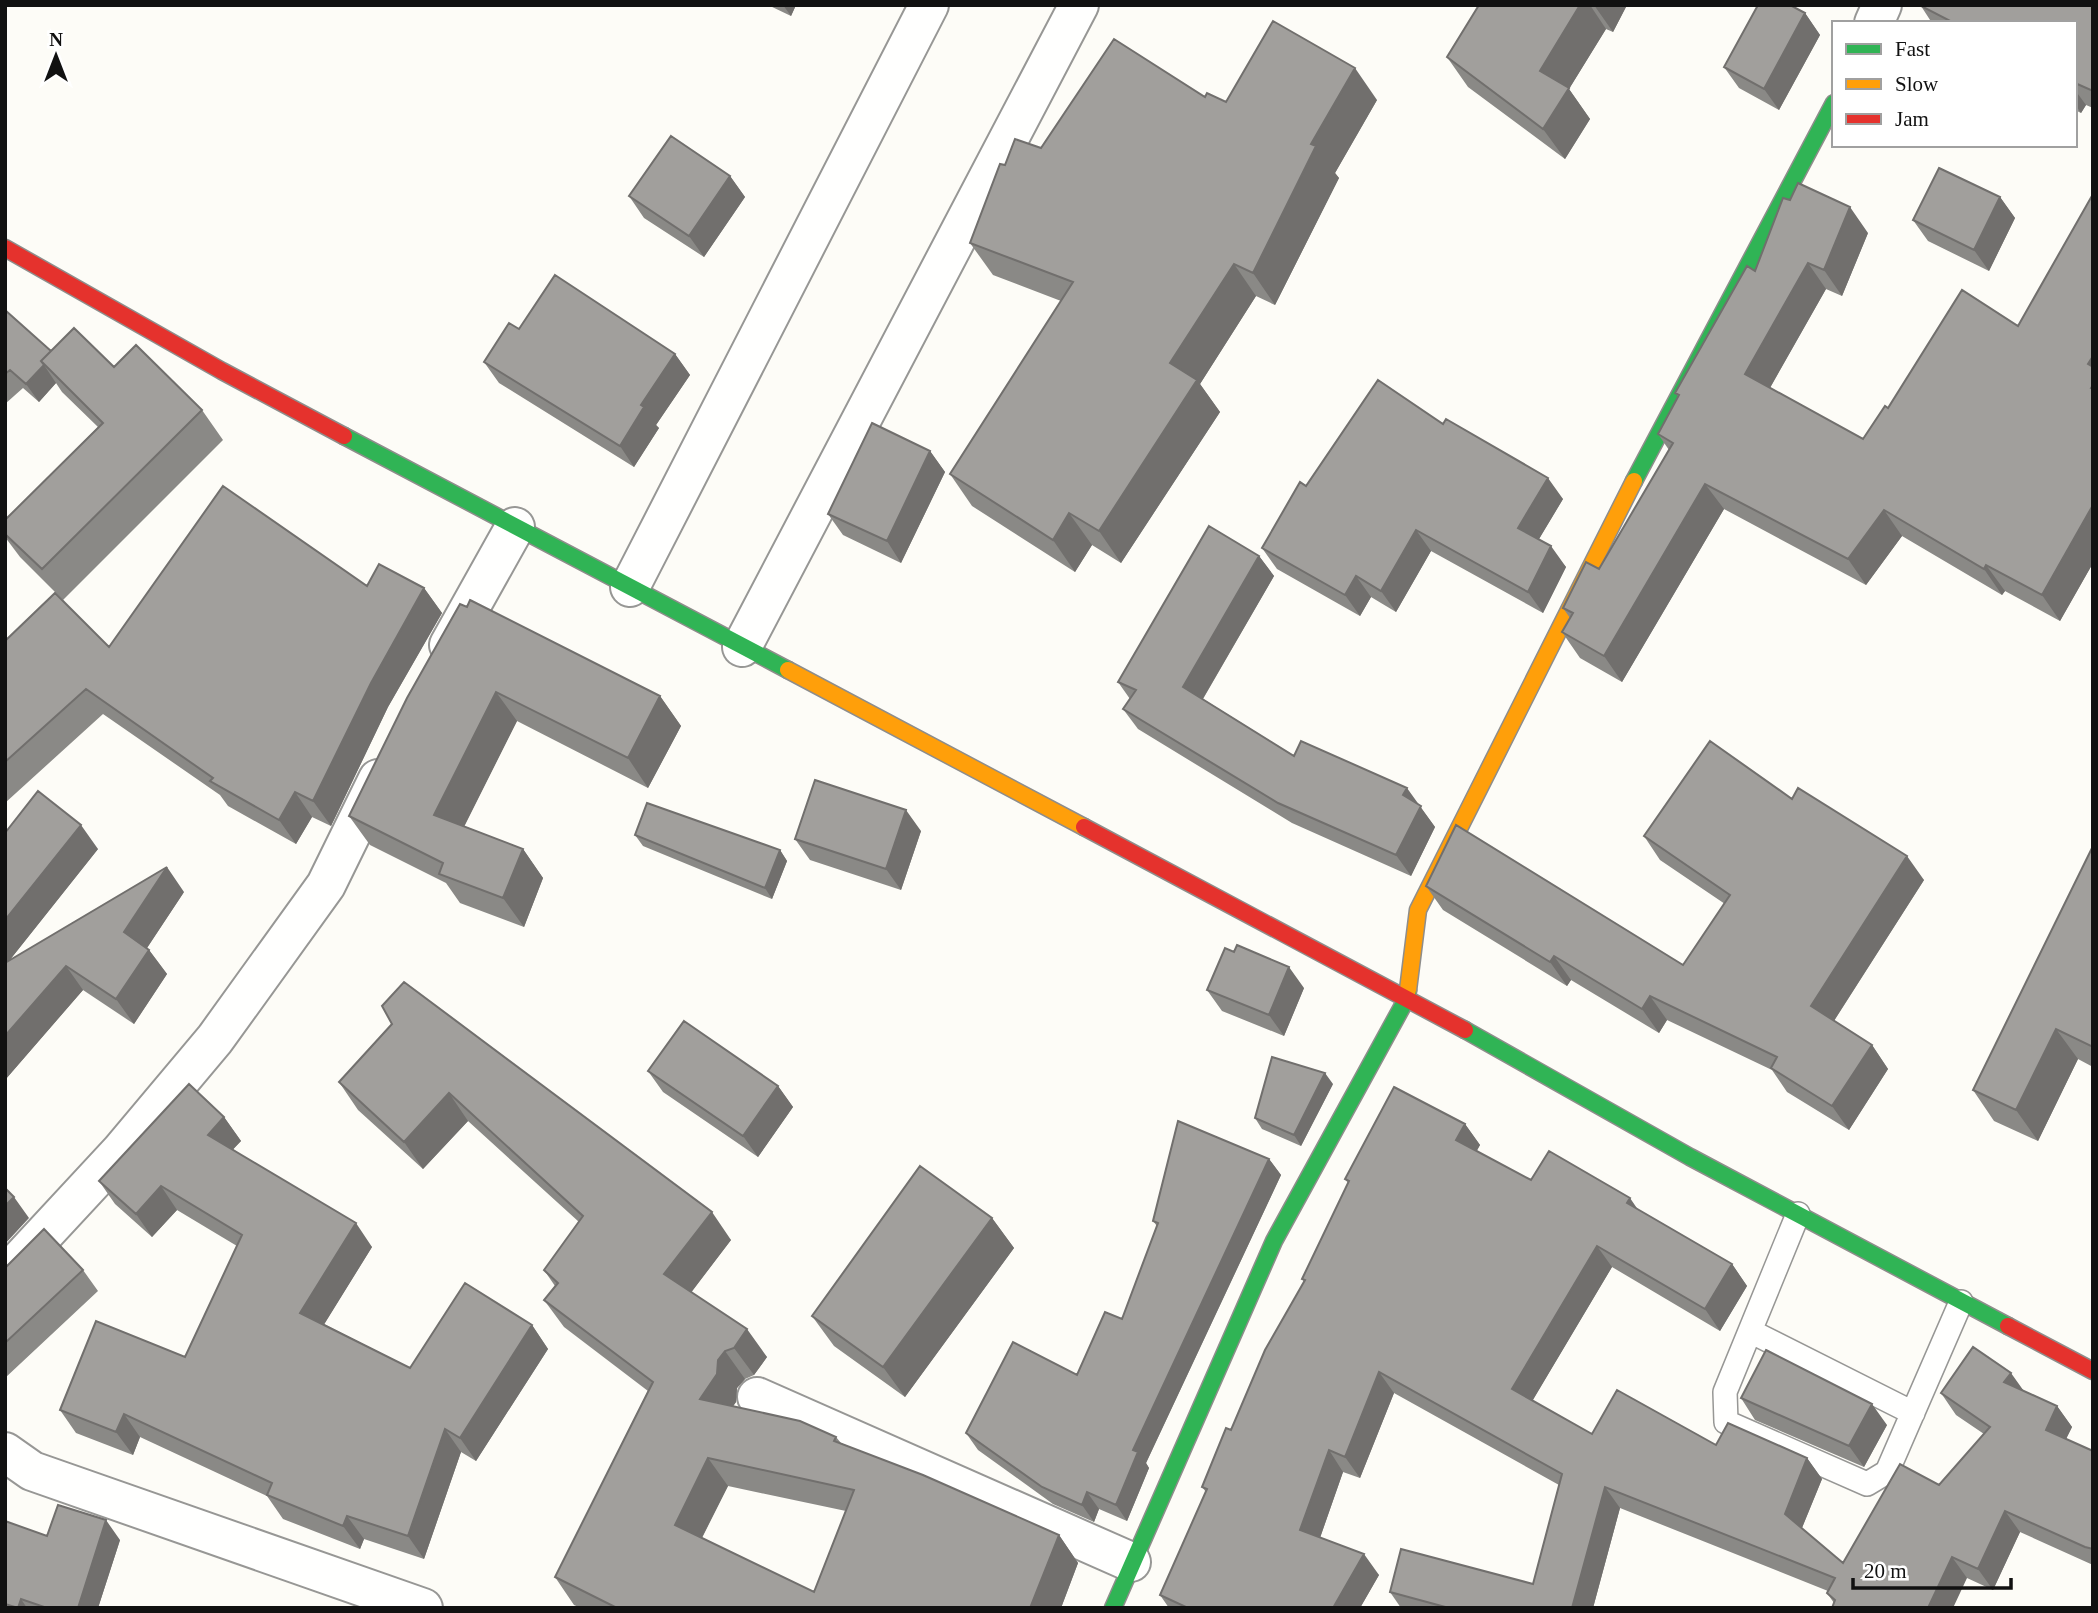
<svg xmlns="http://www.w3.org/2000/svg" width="2098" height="1613" viewBox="0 0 2098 1613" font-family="'Times New Roman',serif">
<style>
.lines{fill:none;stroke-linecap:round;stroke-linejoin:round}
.lane-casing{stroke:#979795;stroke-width:26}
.street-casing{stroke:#979795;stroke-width:42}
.fast-casing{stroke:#8e8d8b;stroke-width:19}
.slow-casing{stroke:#8e8d8b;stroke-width:19}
.jam-casing{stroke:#8e8d8b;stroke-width:19}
.lane{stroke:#fffffe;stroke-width:23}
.street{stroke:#fffffe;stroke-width:38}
.fast{stroke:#30b455;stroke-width:16}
.slow{stroke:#ff9f0a;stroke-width:16}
.jam{stroke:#e5322d;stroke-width:16}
.wall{fill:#8a8986;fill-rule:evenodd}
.shaded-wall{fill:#716f6d}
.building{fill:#a19f9c;stroke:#716f6d;stroke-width:2;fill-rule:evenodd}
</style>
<rect width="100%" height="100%" fill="#fdfcf7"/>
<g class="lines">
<defs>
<path id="lane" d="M1798 1214 1725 1392 1726 1422 1867 1484 1887 1472 1961 1302
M1750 1331 1913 1413"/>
<path id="street" d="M1874 23 1882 5
M630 587 929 5
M449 645 515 527
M742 647 1079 5
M5 1276 121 1151 215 1039 326 885 378 779
M757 1397 1131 1562
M5 1452 32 1471 423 1608"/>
<path id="fast" d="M344 436 788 670
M1634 481 1834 103
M1465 1030 1690 1157 2008 1326
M1113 1608 1274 1241 1407 998 1408 990"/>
<path id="slow" d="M788 670 1084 827
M1408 990 1418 910 1634 481"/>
<path id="jam" d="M5 248 222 371 344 436
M1084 827 1465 1030
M2008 1326 2093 1371"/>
</defs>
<use href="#lane" class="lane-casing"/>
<use href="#street" class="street-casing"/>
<use href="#fast" class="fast-casing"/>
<use href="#slow" class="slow-casing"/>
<use href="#jam" class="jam-casing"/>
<use href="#lane" class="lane"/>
<use href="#street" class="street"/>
<use href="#fast" class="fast"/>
<use href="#slow" class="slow"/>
<use href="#jam" class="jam"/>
</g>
<path class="wall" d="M768 5H796L791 16Z
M1479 5H1627L1613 32 1606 29 1569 89 1590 119 1565 159 1468 87 1447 57Z
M2093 5V108L2086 105 2081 113 2075 110V23H1932L1921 6Z
M1805 13 1820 35 1779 110 1739 88 1724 67Z
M1205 97 1226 102 1377 100 1335 173 1339 178 1275 305 1256 296 1200 384 1220 412 1121 563 1092 545 1075 572 972 506 950 474 1061 301 993 275 970 243 1005 165 1041 148Z
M730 176 745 197 704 257 644 218 629 196Z
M2093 194V563L2060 621 2005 591 2002 595 1902 536 1866 585 1724 509 1622 682 1580 658 1562 632 1570 618 1563 608 1599 569 1669 450 1658 434 1678 396 1675 393 1755 271 1868 233 1842 296 1826 289 1770 388 1863 439 1888 408 2018 326Z
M2000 197 2015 218 1989 271 1928 241 1913 220Z
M5 310 51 351 114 367 202 410 223 440 63 600 20 557 5 537V520L98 427 62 392 56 383 39 402 23 388 5 404Z
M519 329 675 354 690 375 656 425 659 428 634 467 499 383 484 362Z
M1443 424 1563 499 1539 539 1566 567 1543 613 1431 551 1396 612 1371 597 1360 616 1277 569 1262 548 1306 486Z
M930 451 945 472 901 563 843 535 828 514Z
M1259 556 1274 576 1203 699 1294 756 1418 804 1435 827 1411 876 1292 823 1138 729 1123 709 1130 699 1118 682Z
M367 586 424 588 442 613 388 707 331 826 312 817 296 844 228 806 220 795 103 714 5 803V641L109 647Z
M460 604 660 696 681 726 648 788 517 721 464 826 523 849 543 878 524 927 460 903 446 883 370 845 349 816Z
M1792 799 1924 880 1834 1021 1872 1045 1888 1069 1849 1130 1787 1092 1772 1070 1667 1020 1659 1033 1571 980 1567 986 1443 910 1426 886 1683 965 1725 904 1660 860 1644 836Z
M921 831 901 890 810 860 795 839Z
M5 833 98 849 9 961 184 892 147 948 149 950 167 974 134 1024 83 990 5 1080Z
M635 835 780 850 787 861 772 899 643 846Z
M2093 846V1067L2078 1059 2038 1141 1994 1121 1973 1090Z
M1304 988 1284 1036 1222 1011 1207 990Z
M392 1024 731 1240 691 1292 767 1357 754 1375 745 1379 737 1388 736 1402 733 1406 836 1437 841 1443 1059 1535 1078 1563 1061 1608H581L574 1605 555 1577 648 1391 564 1327 544 1300 555 1286 544 1270 579 1222 468 1121 423 1169 358 1110 339 1082ZM728 1486 846 1511 814 1592 702 1538Z
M648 1071 778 1086 793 1107 758 1157 663 1092Z
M1333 1084 1301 1146 1262 1129 1255 1118Z
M224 1117 241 1141 233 1149 372 1247 324 1324 410 1368 532 1325 548 1349 476 1461 461 1452 424 1559 364 1539 360 1549 283 1519 267 1496 140 1437 133 1455 76 1433 60 1410 185 1357 237 1246 177 1210 152 1237 115 1204 99 1181Z
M1465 1124 1480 1145 1476 1151 1531 1180 1637 1209 1732 1264 1747 1286 1720 1331 1612 1267 1532 1401 1592 1434 1716 1445 1807 1458 1822 1479 1802 1528 1843 1563 1939 1485 1984 1434 1956 1415 1941 1393 2023 1391 2057 1406 2072 1427 2066 1439 2093 1451V1565L2020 1532 1993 1590 1967 1578 1834 1603 1827 1593 1828 1591 1620 1508 1593 1608H1401L1390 1592 1533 1584 1559 1485 1394 1393 1360 1478 1343 1472 1320 1538 1379 1575 1360 1608H1169L1160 1595 1206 1492 1202 1487 1231 1430 1304 1282 1302 1279 1348 1183 1345 1179Z
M1269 1159 1281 1175 1146 1463 1149 1468 1127 1521 1099 1509 1094 1522 1053 1504 978 1450 966 1433 1077 1375 1122 1319 1157 1226 1153 1221Z
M992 1218 1014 1248 905 1397 834 1346 812 1316Z
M5 1268 83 1270 98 1291 5 1378Z
M1741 1398 1887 1425 1864 1467 1755 1420Z
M5 1521 47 1536 120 1540 98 1608H5Z"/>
<path class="shaded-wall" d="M783 5H796L791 16Z
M1580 5H1590L1606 29 1569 89 1590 119 1565 159 1543 129 1540 71Z
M1594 5H1627L1613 32Z
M1805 13 1820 35 1779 110 1764 89Z
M1355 68 1377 100 1335 173 1339 178 1275 305 1253 273 1311 144Z
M2075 90 2086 105 2081 113 2075 104Z
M730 176 745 197 704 257 689 236Z
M2000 197 2015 218 1989 271 1974 250Z
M1850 207 1868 233 1842 296 1824 270Z
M1808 263 1826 289 1763 400 1745 374Z
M1234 264 1256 296 1200 384 1220 412 1121 563 1099 531 1170 363Z
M675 354 690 375 656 425 659 428 634 467 620 446 641 405Z
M2093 356V372L2088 364Z
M44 365 56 383 39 402 26 384Z
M930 451 945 472 901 563 887 541Z
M1548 478 1563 499 1533 549 1518 528Z
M1705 484 1724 509 1622 682 1604 656Z
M2093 505V563L2060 621 2042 595Z
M1884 510 1902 536 1866 585 1848 559Z
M1069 513 1092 545 1075 572 1053 540Z
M1416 530 1431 551 1396 612 1381 591Z
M1551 546 1566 567 1543 613 1528 592Z
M1259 556 1274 576 1198 707 1183 687Z
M1986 565 2005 591 2002 595 1984 569Z
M1356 576 1371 597 1360 616 1345 595Z
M424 588 442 613 388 707 331 826 313 801 371 683Z
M496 692 517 721 455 845 434 815Z
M660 696 681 726 648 788 628 758Z
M1407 788 1435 827 1411 876 1396 855 1403 795Z
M295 792 312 817 296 844 279 820Z
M906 810 921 831 901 890 886 869Z
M81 825 98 849 5 966V920Z
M523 849 543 878 524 927 503 898Z
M780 850 787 861 772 899 765 888Z
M1907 856 1924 880 1828 1030 1811 1006Z
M167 867 184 892 141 957 124 932Z
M149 950 167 974 134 1024 116 999Z
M1554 956 1571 980 1567 986 1550 962Z
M66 966 83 990 5 1080V1036Z
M1289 967 1304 988 1284 1036 1269 1015Z
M1650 996 1667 1020 1659 1033 1642 1009Z
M2056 1029 2078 1059 2038 1141 2016 1110Z
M1872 1045 1888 1069 1849 1130 1832 1106Z
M1325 1073 1333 1084 1301 1146 1294 1135Z
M778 1086 793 1107 758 1157 743 1136Z
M449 1093 468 1121 423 1169 404 1142Z
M224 1117 241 1141 225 1158 208 1135Z
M1465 1124 1480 1145 1471 1162 1456 1140Z
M1269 1159 1281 1175 1146 1463 1149 1468 1127 1521 1116 1505 1133 1450Z
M161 1186 177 1210 152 1237 136 1214Z
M14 1197 29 1218 5 1244V1206Z
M1630 1198 1645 1220 1627 1203Z
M712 1212 731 1240 684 1302 664 1274Z
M992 1218 1014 1248 905 1397 883 1367Z
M356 1223 372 1247 317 1336 300 1313Z
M1597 1246 1612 1267 1527 1410 1512 1389Z
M1732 1264 1747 1286 1720 1331 1705 1309Z
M532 1325 548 1349 476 1461 460 1438Z
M747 1329 767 1357 754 1375 734 1348Z
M725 1351 745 1379 737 1388 736 1402 719 1427 700 1399 718 1360Z
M1379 1372 1394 1393 1360 1478 1345 1457Z
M2011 1373 2026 1394 2004 1382Z
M1872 1404 1887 1425 1864 1467 1849 1446Z
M2057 1406 2072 1427 2060 1451 2046 1430Z
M124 1414 140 1437 133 1455 116 1432Z
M445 1429 461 1452 424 1559 408 1536Z
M1329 1450 1343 1472 1315 1552 1300 1530Z
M708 1458 728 1486 694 1553 675 1525Z
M1807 1458 1822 1479 1799 1535 1785 1514Z
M1605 1487 1620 1508 1593 1608H1572Z
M1087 1492 1099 1509 1094 1522 1082 1505Z
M2005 1511 2020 1532 1993 1590 1978 1569Z
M347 1516 364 1539 360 1549 343 1526Z
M106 1520 120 1540 98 1608H78Z
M1059 1535 1078 1563 1061 1608H1030Z
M1364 1554 1379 1575 1360 1608H1333Z
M1952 1557 1967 1578 1953 1608H1928Z
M21 1599 27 1608H18Z"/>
<path class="building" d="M1479 5H1580L1540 71 1569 88 1543 129 1447 57Z
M1758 5H1790L1805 13 1764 89 1724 67Z
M1921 5H2093V91L2075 83V23H1954L1921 6Z
M1273 21 1355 68 1311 144 1316 146 1253 273 1234 264 1170 363 1197 380 1099 531 1069 513 1053 540 950 474 1073 282 970 243 1000 164 1005 165 1015 139 1041 148 1114 39 1205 97 1207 93 1226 102Z
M671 136 730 176 689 236 629 196Z
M1939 168 2000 197 1974 250 1913 220Z
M1798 183 1850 207 1824 270 1808 263 1745 374 1863 439 1885 406 1888 408 1962 290 2018 326 2093 194V356L2088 364 2093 367V385L2091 388 2093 389V505L2042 595 1986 565 1984 569 1884 510 1848 559 1705 484 1604 656 1562 632 1573 613 1563 608 1586 562 1599 569 1673 443 1658 434 1679 395 1675 393 1747 266 1755 271 1783 198 1790 200Z
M555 275 675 354 641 405 644 407 620 446 484 362 509 323 519 329Z
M5 310 51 351 41 361 44 365 26 384 10 370 5 374Z
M74 328 114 367 136 345 202 410 42 569 5 534V520L103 423 41 361Z
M1378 380 1443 424 1446 419 1548 478 1518 528 1551 546 1528 592 1416 530 1381 591 1356 576 1345 595 1262 548 1300 482 1306 486Z
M872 423 930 451 887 541 828 514Z
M223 486 367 586 379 564 424 588 371 683 313 801 295 792 279 820 210 781 213 778 86 689 5 762V641L55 593 109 647Z
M1209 526 1259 556 1183 687 1294 756 1301 741 1407 788 1403 795 1421 806 1396 855 1278 803 1123 709 1136 690 1118 682Z
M470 600 660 696 628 758 496 692 434 815 523 849 503 898 439 874 443 863 349 816 407 698 460 604 467 607Z
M1710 741 1792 799 1798 788 1907 856 1811 1006 1872 1045 1832 1106 1771 1068 1777 1057 1650 996 1642 1009 1554 956 1550 962 1426 886 1456 825 1683 965 1730 895 1644 836Z
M815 780 906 810 886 869 795 839Z
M38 791 81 825 5 920V833Z
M647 803 780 850 765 888 635 835Z
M2093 846V1047L2056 1029 2016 1110 1973 1090Z
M167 867 124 932 149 950 116 999 66 966 5 1036V963Z
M1237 945 1289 967 1269 1015 1207 990 1225 948 1234 952Z
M404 982 712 1212 664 1274 747 1329 734 1348 725 1351 718 1360 717 1374 700 1399 800 1421 836 1437 834 1441 923 1475 1059 1535 1030 1608H617L555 1577 653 1382 544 1300 558 1283 544 1270 583 1216 449 1093 404 1142 339 1082 392 1024 382 1006ZM708 1458 854 1490 814 1592 675 1525Z
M684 1021 778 1086 743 1136 648 1071Z
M1272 1057 1325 1073 1294 1135 1255 1118Z
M189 1084 224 1117 208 1135 356 1223 300 1313 410 1368 465 1283 532 1325 460 1438 445 1429 408 1536 347 1516 343 1526 267 1495 272 1483 124 1414 116 1432 60 1410 96 1321 185 1357 242 1235 161 1186 136 1214 99 1181Z
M1394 1087 1465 1124 1456 1140 1531 1180 1549 1151 1630 1198 1627 1203 1732 1264 1705 1309 1597 1246 1512 1389 1592 1434 1617 1390 1716 1445 1728 1423 1807 1458 1785 1514 1843 1563 1900 1464 1939 1485 1990 1427 1941 1393 1973 1347 2011 1373 2004 1382 2057 1406 2046 1430 2093 1451V1549L2085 1547 2005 1511 1978 1569 1952 1557 1928 1608H1832L1835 1600 1827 1593 1835 1578 1605 1487 1572 1608H1449L1390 1592 1401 1549 1533 1584 1562 1474 1379 1372 1345 1457 1329 1450 1300 1530 1364 1554 1333 1608H1188L1160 1595 1207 1489 1202 1487 1226 1428 1231 1430 1265 1350 1305 1280 1302 1279 1349 1181 1345 1179Z
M1178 1121 1269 1159 1133 1450 1138 1452 1116 1505 1087 1492 1082 1505 1042 1487 966 1433 1013 1342 1077 1375 1105 1312 1122 1319 1158 1223 1153 1221Z
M920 1166 992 1218 883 1367 812 1316Z
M5 1188 14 1197 5 1206Z
M44 1229 83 1270 5 1343V1268Z
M1766 1350 1872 1404 1849 1446 1741 1398Z
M58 1505 106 1520 78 1608H47L21 1599 18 1608 5 1604V1521L47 1536Z"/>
<rect width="2098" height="1613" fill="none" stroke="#111111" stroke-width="14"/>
<rect x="1832" y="21" width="245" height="126" fill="#ffffff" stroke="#a0a0a0" stroke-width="2"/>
<rect x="1846" y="44" width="35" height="10" fill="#30b455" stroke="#a0a0a0" stroke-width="2"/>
<text x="1895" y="56" font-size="21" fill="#111111">Fast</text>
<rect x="1846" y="79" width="35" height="10" fill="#ff9f0a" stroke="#a0a0a0" stroke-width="2"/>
<text x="1895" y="91" font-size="21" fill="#111111">Slow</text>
<rect x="1846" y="114" width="35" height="10" fill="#e5322d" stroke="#a0a0a0" stroke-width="2"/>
<text x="1895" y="126" font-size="21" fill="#111111">Jam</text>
<g transform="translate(56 56)" stroke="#ffffff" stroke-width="5" paint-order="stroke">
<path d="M0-5L12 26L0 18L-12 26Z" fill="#111111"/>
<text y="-10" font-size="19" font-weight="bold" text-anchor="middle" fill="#111111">N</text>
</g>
<path d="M1853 1578v10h158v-10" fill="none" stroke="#111111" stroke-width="3.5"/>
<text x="1864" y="1578" font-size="21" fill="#111111" stroke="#ffffff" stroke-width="5" paint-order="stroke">20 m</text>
</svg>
